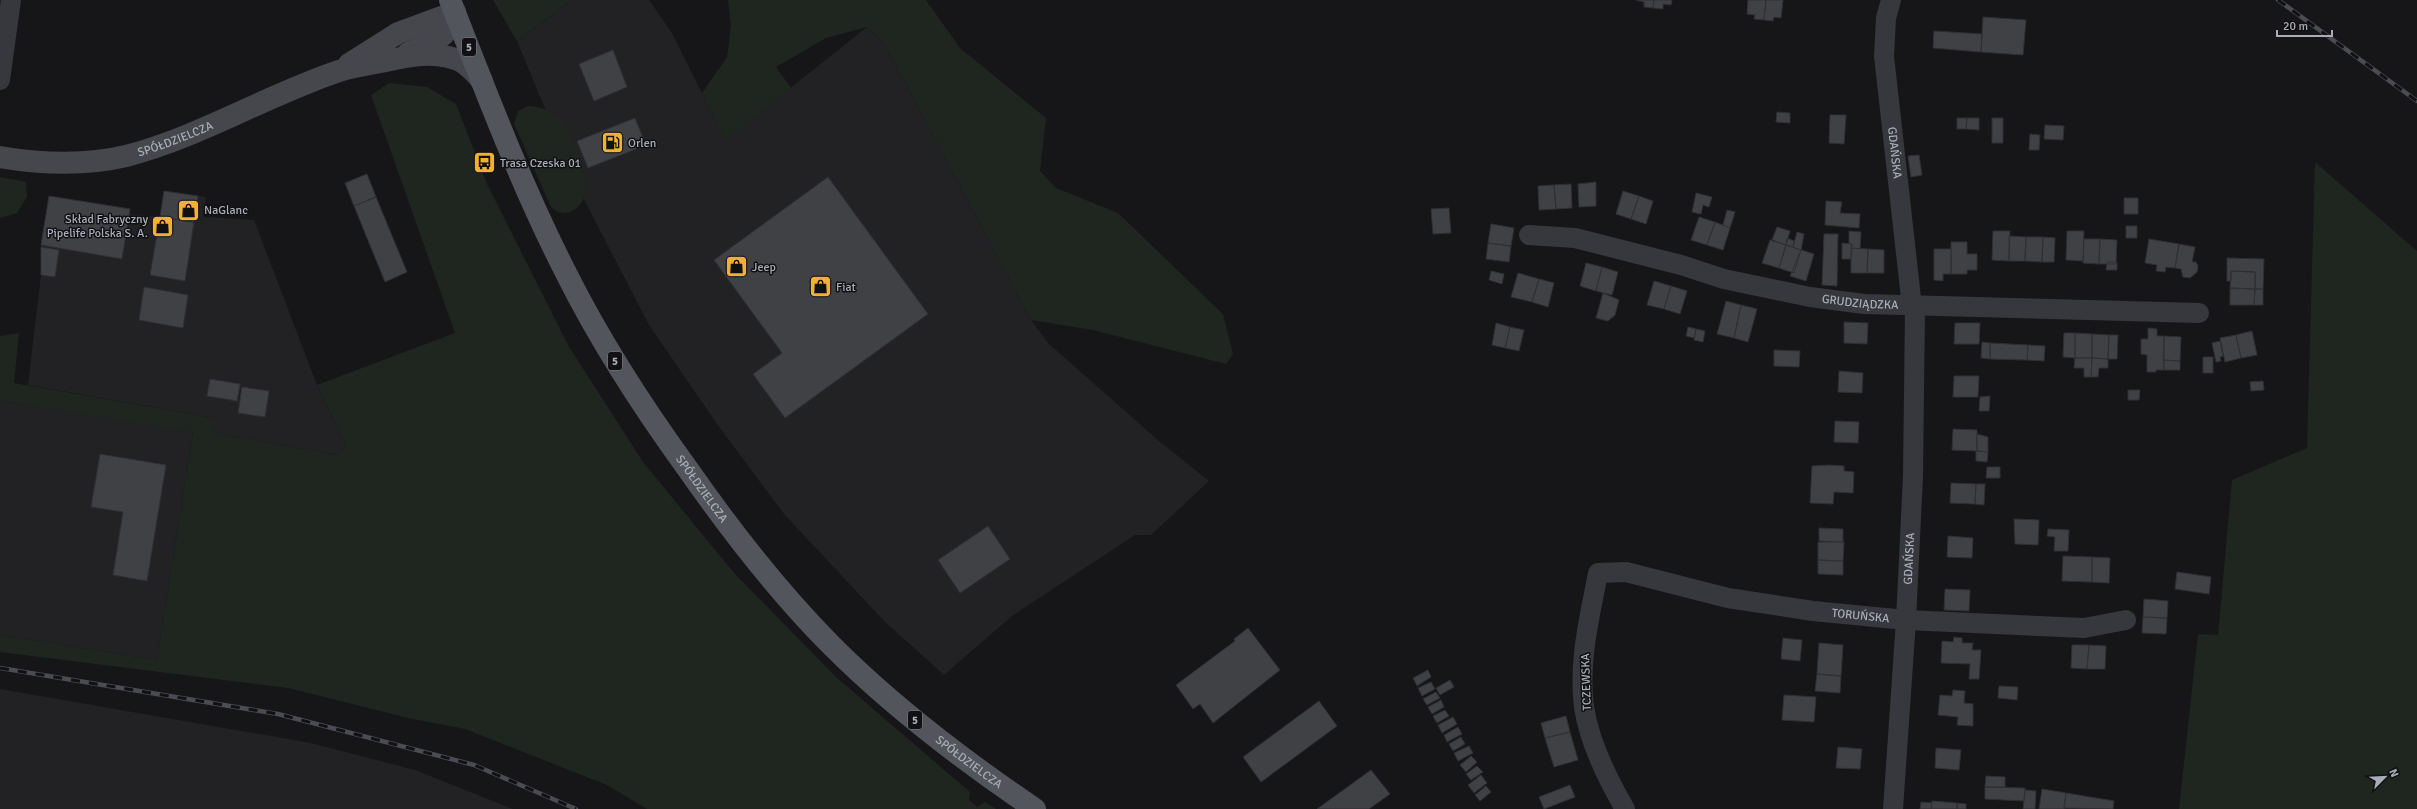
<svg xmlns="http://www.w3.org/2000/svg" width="2417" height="809" viewBox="0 0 2417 809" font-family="Signika,sans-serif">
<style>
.built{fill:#222225}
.green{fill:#1e261f}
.building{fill:#404145;stroke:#303034}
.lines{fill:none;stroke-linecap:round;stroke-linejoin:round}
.street{stroke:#37383d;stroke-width:20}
.secondary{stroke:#45474d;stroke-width:22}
.primary{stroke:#53555c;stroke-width:22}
.rail-casing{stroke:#4a4c52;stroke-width:4.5}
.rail{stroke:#111113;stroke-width:3;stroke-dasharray:9;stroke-linecap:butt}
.labels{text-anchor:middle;stroke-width:3;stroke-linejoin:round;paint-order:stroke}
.shield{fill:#111113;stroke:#7b7e86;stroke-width:1}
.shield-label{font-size:11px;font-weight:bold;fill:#a8adb8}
.street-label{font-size:12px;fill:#a8adb8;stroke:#111113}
.poi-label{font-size:12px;fill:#a8adb8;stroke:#111113;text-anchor:start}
</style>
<rect width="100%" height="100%" fill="#161618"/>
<path class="built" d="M572 0H649L672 33 725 140 867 27 884 43 1031 320 1049 344 1158 440 1209 481 1151 535H1135L1012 616 944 675 885 622 784 514 717 424 649 325 578 188 517 41Z
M49 196 130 209V214L160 217 198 196 206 197 203 217 254 220 317 385 346 446 337 455 214 433V418L28 385 41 275V245Z
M0 401 193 431 157 660 0 635Z
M0 689 311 743 415 770 513 809H0Z"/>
<path class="green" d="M493 0H572L517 41Z
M728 0H926L960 48 1046 118 1040 171 1056 188 1118 213 1223 314 1233 354 1226 364 1093 330 1031 320 884 43 867 27 826 38 776 67 791 88 725 141 702 93 727 57 731 26Z
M389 83 427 87 456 104 487 184 568 345 643 462 735 574 836 677 970 792 969 800 977 807 985 802 996 809H647L607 785 465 729 408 718 288 688 0 652V635L157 660 193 432 0 401V336L19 333 14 383 214 418V433L337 455 346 446 317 385 455 333 371 95Z
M528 106C539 106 550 110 559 117 569 126 587 174 586 188 586 206 566 222 551 207L514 124 518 111Z
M2315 162 2417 251V809H2179L2198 634 2218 635 2232 480 2307 448Z
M0 177 26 182 27 197 17 213 0 218Z"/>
<path class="building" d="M1636 0H1654L1653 8 1644 7V2Z
M1654 0H1672L1671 5 1663 4V9L1653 8Z
M1748 0H1766L1764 20 1754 19 1755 15 1747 14Z
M1766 0H1783L1781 18 1774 17 1773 21 1764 20Z
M1983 17 2026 20 2023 55 1981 52Z
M1934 31 1982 34 1981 52 1933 48Z
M613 50 627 87 594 101 579 64Z
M1777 112 1790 113V123L1776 122Z
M1830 115H1846L1844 144 1829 143Z
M635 118 646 145 588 168 577 141Z
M1957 118H1967L1966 129H1957Z
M1967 118H1979V130L1966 129Z
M1992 118H2003V143H1992Z
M2045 125 2064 126 2063 140 2044 139Z
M2030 134 2040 135 2039 150H2029Z
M1919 155 1922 175 1911 177 1908 156Z
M367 174 376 197 354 206 345 183Z
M828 177 928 314 785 418 753 374 782 353 714 260Z
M1596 182V206L1579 207 1578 184Z
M1571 184 1572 208 1556 209 1554 185Z
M1554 185 1556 209 1539 210 1538 186Z
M164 191 198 196 194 222 160 217Z
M1623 191 1639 196 1631 219 1616 214Z
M1696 193 1712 197 1709 207 1703 205 1701 214 1692 212Z
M49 196 130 209 122 259 41 245Z
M1639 196 1653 201 1646 224 1631 219Z
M376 197 407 272 385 282 354 206Z
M2124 198H2138V214H2124Z
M1826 201 1842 202 1840 213 1860 214 1859 228 1825 225Z
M1449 208 1451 233 1433 234 1431 209Z
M1727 210 1735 212 1730 228 1723 225Z
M160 217 194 222 185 281 150 275Z
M1699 217 1715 222 1707 245 1691 240Z
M1715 222 1730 228 1723 250 1707 245Z
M1491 224 1514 228 1511 246 1488 243Z
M2126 226H2137V238H2126Z
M1777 227 1790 231 1786 245 1772 240Z
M1849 231 1861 232 1860 249 1851 248 1852 244H1849Z
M1993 231H2010L2009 261 1992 260Z
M2067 231H2084L2083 261 2066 260Z
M1797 232 1804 234 1801 250 1793 247Z
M1824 234H1838L1837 286 1822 285Z
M2009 236 2026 237 2025 261H2009Z
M2026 237H2043L2042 262 2025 261Z
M2043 237 2055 238 2054 262H2042Z
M1787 238 1794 241 1793 247 1786 245Z
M2084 239H2100L2099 264 2083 263Z
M2100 239 2117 240 2116 264H2099Z
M2149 239 2179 244 2175 268 2166 267 2165 272 2156 271 2157 265 2145 263Z
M1770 240 1786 245 1779 268 1762 263Z
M1951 242H1967V254H1977V270H1967V274H1951Z
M1488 243 1511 246 1509 262 1486 259Z
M1842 243 1852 244 1851 259H1842Z
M2179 244 2195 247 2192 262H2196L2198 266 2197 272 2190 278 2183 277 2181 269 2175 268Z
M1786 245 1801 250 1794 273 1779 268Z
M41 247 59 250 55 277 41 275Z
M1851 248 1868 249 1867 273H1851Z
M1868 249 1884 250V273H1867Z
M1934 249H1951V274H1943V281L1934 280Z
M1801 250 1814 254 1806 281 1790 276Z
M2227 258 2264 259 2263 289H2255V272L2231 271V281H2227Z
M2107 262H2117V270H2106Z
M1586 263 1602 267 1596 291 1580 286Z
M1602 267 1618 272 1612 295 1596 291Z
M1491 271 1504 274 1502 284 1489 280Z
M2231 271 2255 272V289L2230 288Z
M1518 273 1539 279 1532 302 1511 297Z
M1539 279 1554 283 1548 307 1532 302Z
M1654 281 1671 286 1664 309 1647 305Z
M1671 286 1687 291 1680 314 1664 309Z
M144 287 188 295 183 328 139 320Z
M2230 288 2255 289 2254 305H2230Z
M2255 289H2263V305H2254Z
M1603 293 1619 300 1615 315 1608 321 1596 318Z
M1726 301 1741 305 1734 338 1717 334Z
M1741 305 1757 309 1748 342 1734 338Z
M1844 322 1868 323 1867 344 1844 343Z
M1496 323 1510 327 1505 348 1492 345Z
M1955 323H1980L1979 344H1954Z
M1510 327 1524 330 1519 351 1505 348Z
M1688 327 1696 329 1694 338 1686 336Z
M2148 328 2157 329V336H2164V370H2156V372H2147V355L2141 354V339H2148Z
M1696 329 1705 331 1703 342 1694 340Z
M2252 331 2257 355 2241 358 2236 335Z
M2064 333H2075V358L2063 357Z
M2075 333 2092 334V358H2075Z
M2092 334 2109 335 2108 359 2092 358Z
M2109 335H2118L2117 359H2108Z
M2236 335 2241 358 2225 362 2220 338Z
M2164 336 2181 337 2180 361 2163 360Z
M2220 341 2223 356 2220 357 2221 361 2216 362 2212 343Z
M1982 342 1990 343V359L1981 358Z
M1990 343 2028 345 2027 360 1990 359Z
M2028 345 2045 346 2044 361 2027 360Z
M1774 350 1800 351 1799 367 1774 366Z
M2203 357H2213V373H2203Z
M2075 358H2092L2091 377H2084V368H2074Z
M2092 358 2108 359V368H2099L2098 377H2091Z
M2163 360 2180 361V370H2164Z
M1839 371 1863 373 1862 393 1838 392Z
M1954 376H1979L1978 397H1953Z
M210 379 240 384 237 401 207 396Z
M2263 381 2264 390 2251 391 2250 382Z
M242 387 269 391 265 417 238 413Z
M2128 390H2140L2139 400H2128Z
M1990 396 1989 411H1979L1980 397Z
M1835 421 1859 422 1858 443 1834 442Z
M1953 429 1977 430V451L1952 450Z
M1977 434 1988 437V452L1977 451Z
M1976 451 1988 452 1987 462 1976 461Z
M100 454 166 465 147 581 113 575 123 512 91 507Z
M1829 465 1844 466V471L1854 472 1853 493 1834 492 1833 504 1810 503 1812 466Z
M1987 467H2000V478H1986Z
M1951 483 1976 484 1975 504 1950 503Z
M1976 484H1985L1984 505 1975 504Z
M2014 519 2039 520 2038 545 2015 544Z
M988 526 1010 559 960 593 938 560Z
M1819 528 1843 529V542L1819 541Z
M2048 529 2069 530 2068 551H2054L2055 537 2047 536Z
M1948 536 1973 538 1972 558 1947 557Z
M1818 542H1844L1843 561 1818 560Z
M2063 556 2092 557V582L2062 581Z
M2092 557 2110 558 2109 583 2092 582Z
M1818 560 1843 561V575L1818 574Z
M2177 572 2211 577 2209 594 2175 589Z
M1945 589 1970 590 1969 611 1944 610Z
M2144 599 2168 601 2167 618 2143 617Z
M2143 617 2167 618 2166 634 2142 633Z
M1248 628 1280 670 1213 723 1200 704 1193 709 1176 685 1235 641 1234 639Z
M1954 637 1962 638V643H1973L1972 650H1981L1979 679H1969L1970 664 1941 663 1942 641 1953 642Z
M1783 638 1802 640 1800 661 1781 659Z
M1819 643 1843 645 1841 676 1817 674Z
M2072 645H2089L2087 669 2071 668Z
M2089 645 2106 646 2105 669H2087Z
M1428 670 1431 677 1417 686 1413 678Z
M1817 674 1841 676 1840 693 1815 691Z
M1450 680 1454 687 1440 695 1436 688Z
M1431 682 1435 689 1422 696 1418 688Z
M1999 686 2018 687 2017 700 1998 698Z
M1953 690 1965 691 1964 703 1973 704V726L1957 725 1958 717 1938 715 1940 695 1952 696Z
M1436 692 1440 698 1427 705 1423 699Z
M1784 695 1816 697 1814 722 1782 720Z
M1441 700 1444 707 1432 714 1428 707Z
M1319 701 1337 726 1261 782 1243 757Z
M1445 710 1449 716 1437 723 1433 716Z
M1566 716 1570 732 1545 738 1541 723Z
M1453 717 1457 724 1442 733 1438 725Z
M1458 727 1462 734 1447 742 1444 735Z
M1570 732 1578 760 1554 767 1545 738Z
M1461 737 1465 744 1453 751 1449 744Z
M1469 746 1473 753 1458 761 1454 753Z
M1838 747 1862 749 1860 769 1836 768Z
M1936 748 1961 750 1959 770 1935 768Z
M1471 756 1477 762 1466 772 1460 765Z
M1477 766 1483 772 1471 780 1466 774Z
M1371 770 1390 794 1369 809H1317Z
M1481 775 1487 783 1474 793 1468 785Z
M1986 776 2005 777V787H1985Z
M1570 785 1575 797 1544 809 1539 797Z
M1486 786 1491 792 1480 801 1475 795Z
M1985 787 2025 788 2024 801 1985 799Z
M2042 789 2066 793 2064 809H2039Z
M2025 790 2036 791 2035 809H2023Z
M2066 793 2114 801 2113 809 2064 808Z
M1932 801 1957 803V809H1931Z
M1921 802 1932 803 1931 809H1920Z
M1957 803 1966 804V809H1957Z"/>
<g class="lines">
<g class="street">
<path id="s1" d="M1891 0 1886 18 1884 56 1912 307"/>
<path d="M0 80 11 0"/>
<path id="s2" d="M1529 235 1575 238 1681 265 1724 279 1810 297 1864 304 2199 313"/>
<path id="s3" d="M1625 809C1607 778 1589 742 1584 707 1578 662 1590 616 1598 573L1626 572 1728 598 1813 611 1906 620 2084 628 2126 620"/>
<path id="s4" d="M1893 809 1906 620 1913 476 1915 307"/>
</g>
<g class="secondary">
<path d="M408 53C431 41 449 41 455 12"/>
<path d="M349 64 398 33 455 12"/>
<path id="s5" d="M0 157C42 164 84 166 126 156 200 137 267 95 339 71 354 66 371 64 386 61 409 56 432 51 455 59 466 62 475 73 482 81"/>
</g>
<path class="primary" id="s6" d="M450 0C486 92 521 185 566 273 600 341 642 406 687 468 731 531 778 592 832 646 893 707 964 761 1035 809"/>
<defs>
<path id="rail" d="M2278 0 2417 101
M0 668 278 714 474 765 576 809"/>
</defs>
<use href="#rail" class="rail-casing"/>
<use href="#rail" class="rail"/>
</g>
<defs>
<symbol id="fuel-square" viewBox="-11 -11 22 22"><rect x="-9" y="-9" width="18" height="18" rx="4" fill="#f2b134" stroke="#111113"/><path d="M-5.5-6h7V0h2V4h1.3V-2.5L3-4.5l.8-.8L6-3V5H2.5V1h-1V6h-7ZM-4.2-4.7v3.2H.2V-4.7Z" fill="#111"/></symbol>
<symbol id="bus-square" viewBox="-11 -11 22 22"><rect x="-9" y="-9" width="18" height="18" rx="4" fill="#f2b134" stroke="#111113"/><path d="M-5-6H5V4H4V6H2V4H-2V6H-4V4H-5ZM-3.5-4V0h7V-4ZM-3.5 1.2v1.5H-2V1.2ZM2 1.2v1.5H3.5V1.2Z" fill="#111"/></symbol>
<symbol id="shop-square" viewBox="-11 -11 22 22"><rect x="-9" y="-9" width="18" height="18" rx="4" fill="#f2b134" stroke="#111113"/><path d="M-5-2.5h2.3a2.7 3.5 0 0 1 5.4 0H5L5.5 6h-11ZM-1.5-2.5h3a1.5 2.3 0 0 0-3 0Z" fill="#111"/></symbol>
</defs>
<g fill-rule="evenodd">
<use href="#fuel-square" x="600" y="130" width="25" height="25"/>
<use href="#bus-square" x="472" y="150" width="25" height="25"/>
<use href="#shop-square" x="176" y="198" width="25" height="25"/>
<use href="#shop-square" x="150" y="214" width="25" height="25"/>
<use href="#shop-square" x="724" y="254" width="25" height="25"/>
<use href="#shop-square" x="808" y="274" width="25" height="25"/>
</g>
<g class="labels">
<g class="shield">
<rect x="462" y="38" width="14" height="18" rx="3"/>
<rect x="608" y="352" width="14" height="18" rx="3"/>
<rect x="908" y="711" width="14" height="18" rx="3"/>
</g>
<g class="shield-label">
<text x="469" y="51">5</text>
<text x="615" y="365">5</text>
<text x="915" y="724">5</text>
</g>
<g class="street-label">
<text dy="4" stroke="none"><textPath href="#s5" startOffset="179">SPÓŁDZIELCZA</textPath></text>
<text dy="4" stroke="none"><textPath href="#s1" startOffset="154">GDAŃSKA</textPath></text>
<text dy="4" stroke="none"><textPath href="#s2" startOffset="339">GRUDZIĄDZKA</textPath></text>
<text dy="4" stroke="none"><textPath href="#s6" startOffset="552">SPÓŁDZIELCZA</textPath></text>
<text dy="4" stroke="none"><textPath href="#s4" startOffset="251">GDAŃSKA</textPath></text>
<text dy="4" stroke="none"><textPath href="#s3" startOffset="513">TORUŃSKA</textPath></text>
<text transform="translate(1586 682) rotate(-92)" y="4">TCZEWSKA</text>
<text dy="4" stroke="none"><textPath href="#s6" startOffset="936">SPÓŁDZIELCZA</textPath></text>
</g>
<g class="poi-label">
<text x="628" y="147">Orlen</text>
<text x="500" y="167">Trasa Czeska 01</text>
<text x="204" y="214">NaGlanc</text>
<text x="148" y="223" text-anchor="end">Skład Fabryczny<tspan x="148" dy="14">Pipelife Polska S. A.</tspan></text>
<text x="752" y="271">Jeep</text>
<text x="836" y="291">Fiat</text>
</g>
</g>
<g transform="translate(2385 777) rotate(66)" stroke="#111113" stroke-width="3" paint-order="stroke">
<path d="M0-3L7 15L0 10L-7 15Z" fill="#a8adb8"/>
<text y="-6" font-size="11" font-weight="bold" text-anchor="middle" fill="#a8adb8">N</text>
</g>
<path d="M2277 30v6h55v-6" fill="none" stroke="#a8adb8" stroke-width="2"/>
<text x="2283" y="30" font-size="12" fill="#a8adb8" stroke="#111113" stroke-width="3" paint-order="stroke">20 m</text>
</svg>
